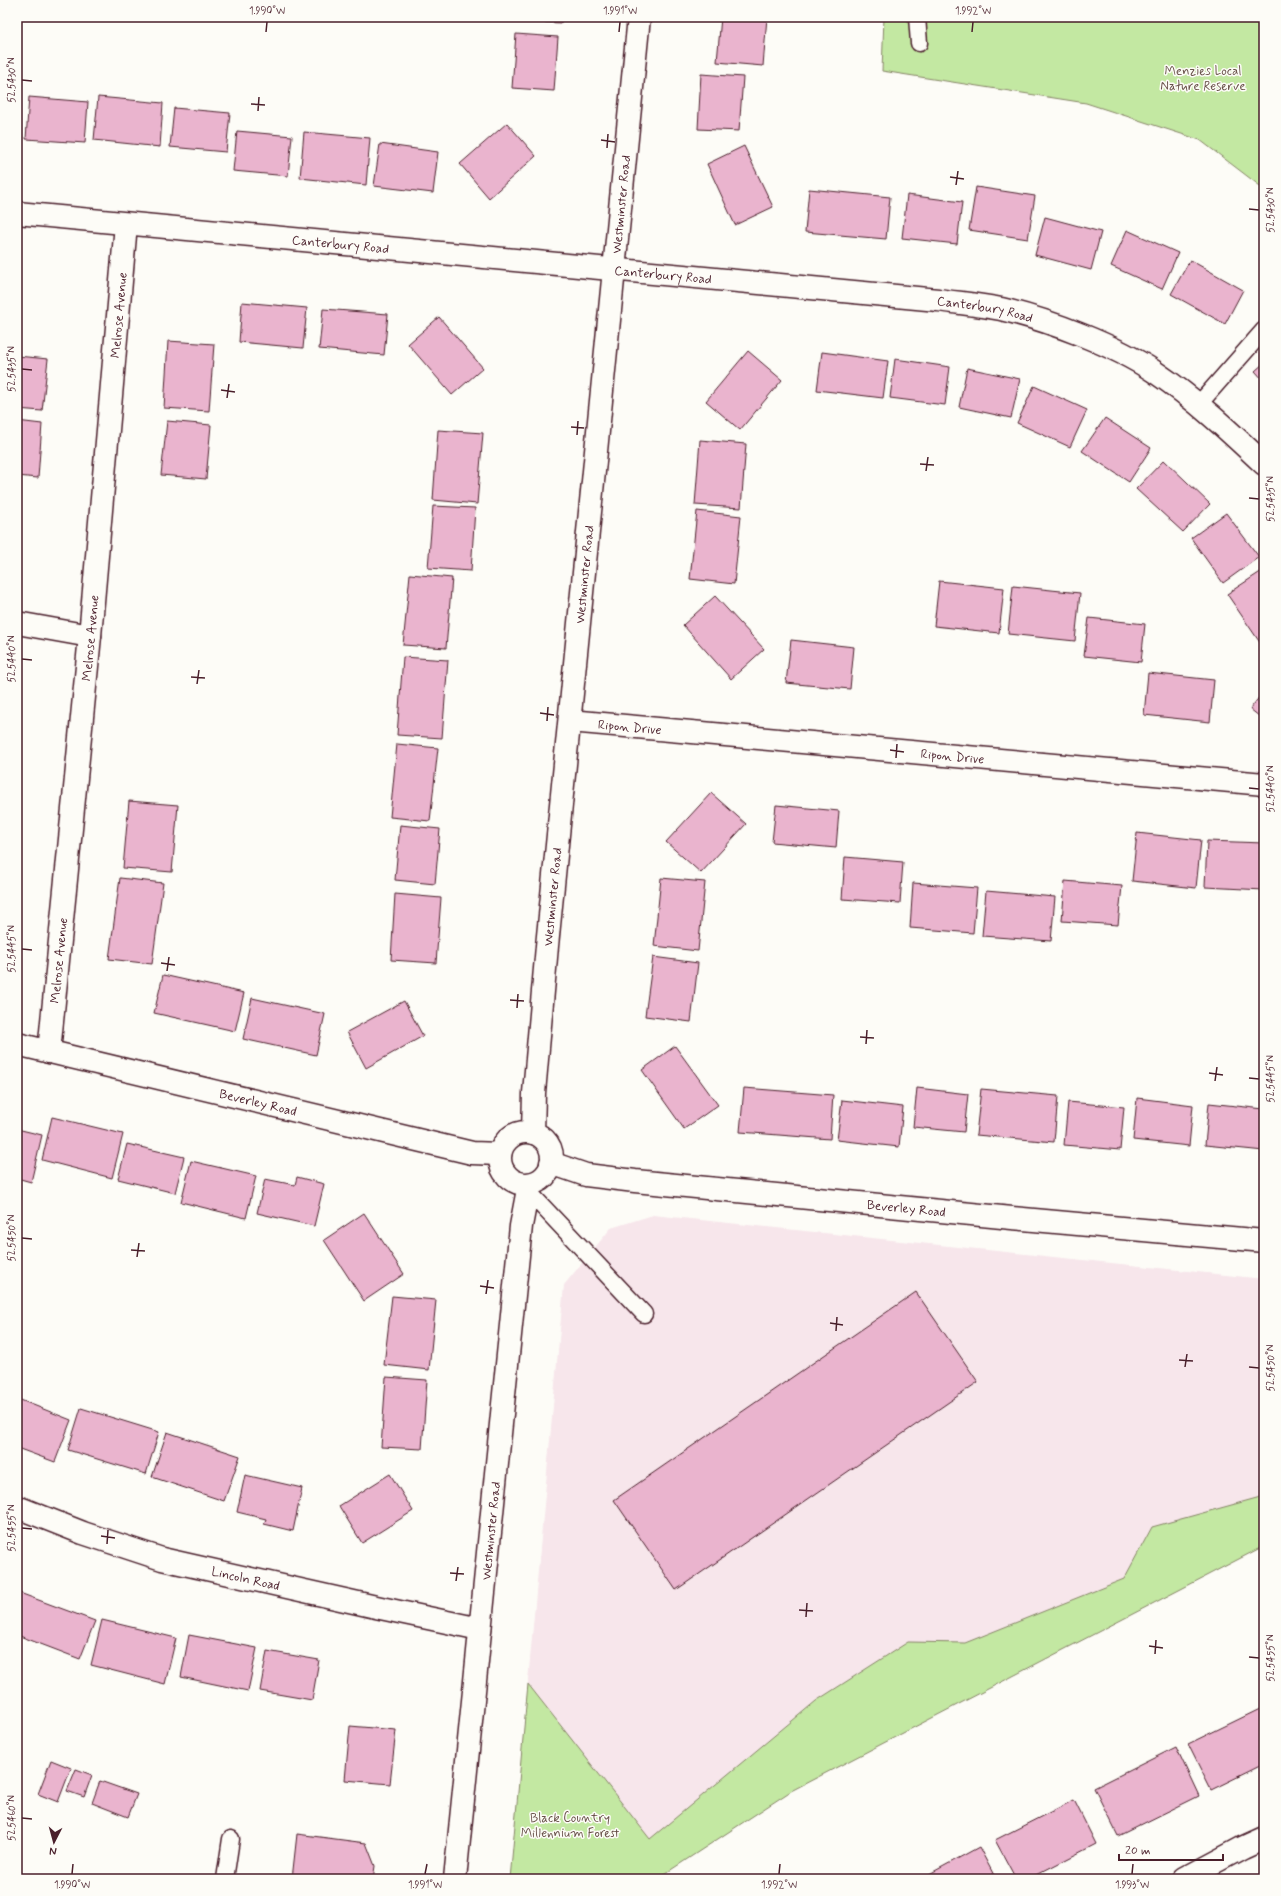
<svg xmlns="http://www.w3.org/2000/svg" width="1281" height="1896" viewBox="0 0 1281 1896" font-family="Mynerve,sans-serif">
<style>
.built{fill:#f7e6eb}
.green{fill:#c3e8a2;stroke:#868466}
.building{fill:#eab4ce;stroke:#4a1f2b}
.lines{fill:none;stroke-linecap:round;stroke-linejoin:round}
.service-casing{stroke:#4a1f2b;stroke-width:19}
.minor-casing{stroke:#4a1f2b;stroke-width:25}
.tertiary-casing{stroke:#4a1f2b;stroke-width:25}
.service{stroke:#fdfcf7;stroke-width:16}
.minor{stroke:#fdfcf7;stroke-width:22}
.tertiary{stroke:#fdfcf7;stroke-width:22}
.ticks{fill:none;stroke:#4a1f2b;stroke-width:1.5}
.labels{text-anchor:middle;stroke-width:3;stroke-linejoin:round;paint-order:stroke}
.park-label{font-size:13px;fill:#685149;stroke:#fdfcf7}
.street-label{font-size:13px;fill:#4a1f2b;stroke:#fdfcf7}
.neatline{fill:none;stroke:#4a1f2b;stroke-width:1.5}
.ticks-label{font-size:10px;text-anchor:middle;fill:#4a1f2b}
</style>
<rect width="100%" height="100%" fill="#fdfcf7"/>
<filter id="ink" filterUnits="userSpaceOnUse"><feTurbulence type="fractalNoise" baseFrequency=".025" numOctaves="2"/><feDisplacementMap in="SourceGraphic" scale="8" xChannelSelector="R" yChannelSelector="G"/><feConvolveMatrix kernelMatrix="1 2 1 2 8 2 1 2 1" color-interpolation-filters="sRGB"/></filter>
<g filter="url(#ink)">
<path class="built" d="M653 1215 1264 1279V1546L791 1791 657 1879H510L564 1285 611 1228Z"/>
<path class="green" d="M884 17H1264V189L1200 140 1086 103 882 71Z
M1264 1496V1546L791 1791 657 1879H510L528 1684 650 1839 816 1701 908 1642 965 1643 1124 1579 1152 1527Z"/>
<path class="building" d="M520 17H561V23L520 21Z
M721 17H767L763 66 717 62Z
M516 34 558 37 554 91 512 88Z
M701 74 743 77 739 131 698 129Z
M17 96 19 97 17 125Z
M29 97 88 102 85 143 26 139Z
M98 97 163 103 160 147 94 140Z
M174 108 230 113 226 152 170 147Z
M507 123 536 156 489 198 460 164Z
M237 131 292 136 288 176 233 171Z
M304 132 370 138 366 185 300 178Z
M380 144 438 152 433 193 374 186Z
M744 146 773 207 735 225 707 164Z
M976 187 1035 196 1028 239 969 230Z
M809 189 890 197 886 239 805 232Z
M907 195 962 202 957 244 902 238Z
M1045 217 1101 232 1091 270 1035 255Z
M1127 230 1178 253 1162 289 1111 266Z
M1190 260 1243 290 1225 324 1171 294Z
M242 302 307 308 303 348 239 342Z
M323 309 388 314 384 355 319 349Z
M439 317 483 368 452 395 408 344Z
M168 341 214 344 209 411 164 408Z
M748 351 782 380 740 430 706 401Z
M822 352 888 361 883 398 817 390Z
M17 356 48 359 42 411 17 409Z
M895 359 950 367 945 405 890 398Z
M1264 363V381L1255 371Z
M967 368 1020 379 1011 418 959 407Z
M1034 386 1087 410 1070 447 1017 423Z
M1105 418 1151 448 1129 482 1082 451Z
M17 421 42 424 38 478 17 476Z
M167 421 211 425 206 479 161 475Z
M438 430 483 433 477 504 433 500Z
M700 440 746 444 741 508 695 505Z
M1164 460 1210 504 1183 532 1136 489Z
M433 506 475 508 471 571 428 568Z
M697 511 741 516 734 584 690 579Z
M1226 513 1259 557 1223 583 1191 538Z
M1262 571 1264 574V642L1261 644 1227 594Z
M410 574 452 578 446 648 403 645Z
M939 581 1004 588 999 633 934 626Z
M1013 586 1080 593 1075 641 1008 634Z
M715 596 764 649 731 679 683 625Z
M1089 618 1145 624 1141 662 1084 656Z
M791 640 854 647 850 689 786 683Z
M403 657 448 660 442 738 397 735Z
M1148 673 1214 680 1210 722 1144 715Z
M1264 691V720L1250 709Z
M397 744 438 748 430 821 390 817Z
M711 793 746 824 701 873 666 842Z
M129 801 178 805 172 872 123 868Z
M776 805 839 811 836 848 772 842Z
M400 825 440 829 435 884 395 880Z
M1137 833 1201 840 1196 888 1132 881Z
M1207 841 1264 843V890L1205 887Z
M845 857 903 862 900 903 842 899Z
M120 878 163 883 152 964 109 959Z
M661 878 705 882 698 951 654 946Z
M1065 881 1122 886 1118 925 1062 921Z
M913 883 977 888 973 933 910 928Z
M986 891 1055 897 1051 941 982 936Z
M395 894 441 898 436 963 391 960Z
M653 957 698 963 691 1022 645 1016Z
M163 975 244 993 235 1031 154 1013Z
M252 998 325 1014 316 1055 243 1039Z
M404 1001 423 1036 366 1068 347 1032Z
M675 1046 718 1105 684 1129 642 1070Z
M744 1088 833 1095 830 1139 740 1132Z
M917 1088 968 1094 964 1132 913 1127Z
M981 1089 1058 1096 1054 1142 976 1135Z
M1137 1098 1193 1105 1189 1146 1133 1140Z
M842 1100 903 1107 899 1147 837 1140Z
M1068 1102 1124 1107 1120 1150 1064 1145Z
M1209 1103 1264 1109V1151L1205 1145Z
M52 1117 123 1134 112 1178 42 1160Z
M17 1129 42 1135 31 1182 17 1178Z
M127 1144 184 1157 175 1193 118 1179Z
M191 1161 256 1176 246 1218 181 1202Z
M297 1177 324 1184 314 1226 257 1213 265 1179 295 1185Z
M364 1213 404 1274 364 1301 324 1240Z
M916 1292 978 1382 676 1590 614 1500Z
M392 1296 436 1300 429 1370 384 1365Z
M386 1377 427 1380 422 1449 381 1447Z
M18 1399 71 1420 55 1462 17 1448Z
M81 1408 159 1432 146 1474 68 1450Z
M167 1432 240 1456 224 1501 152 1477Z
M390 1474 413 1511 362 1543 339 1506Z
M245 1475 302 1488 293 1531 264 1524 266 1519 237 1512Z
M17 1592 95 1621 80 1659 17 1635Z
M102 1620 176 1638 165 1684 91 1665Z
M189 1635 257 1648 248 1691 181 1677Z
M267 1651 319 1660 312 1700 260 1691Z
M1264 1707V1764L1211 1790 1188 1744Z
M350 1726 396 1730 390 1784 345 1780Z
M1176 1747 1199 1796 1118 1836 1094 1788Z
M51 1760 71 1768 58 1802 38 1794Z
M76 1769 92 1775 84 1797 67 1791Z
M100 1781 137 1794 128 1817 92 1803Z
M1074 1800 1096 1844 1028 1879H1016L995 1840Z
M297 1834 366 1843 375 1866 373 1879H292Z
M979 1847 996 1879H920Z"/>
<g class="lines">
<defs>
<path id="service" d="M917 17 919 43
M1199 404 1264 330
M528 1191 644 1314
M225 1879 231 1839"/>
<g id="minor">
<path id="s1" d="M17 213 938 300C959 303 981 305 1001 309 1048 320 1115 345 1155 372 1195 399 1229 431 1264 464"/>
<path d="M17 623 90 636"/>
<path id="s2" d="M570 721 1264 784"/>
<path id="s3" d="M17 1044 472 1153 500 1154"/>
<path id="s4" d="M49 1052 90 636 126 224"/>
<circle cx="526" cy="1158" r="26"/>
<path id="s5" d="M533 1133 534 1093 547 946 639 17"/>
<path id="s6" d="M551 1163 586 1175 635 1181 1012 1218 1264 1241"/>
<path id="s7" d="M17 1507 83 1533 162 1559 376 1607 480 1629"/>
<path id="s8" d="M455 1879 521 1226 529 1184"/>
</g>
<path id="tertiary" d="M1184 1879 1242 1848 1264 1838"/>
</defs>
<use href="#service" class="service-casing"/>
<use href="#minor" class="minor-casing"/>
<use href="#tertiary" class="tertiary-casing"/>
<use href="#service" class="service"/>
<use href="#minor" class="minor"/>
<use href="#tertiary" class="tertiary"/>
</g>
</g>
<path class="ticks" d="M266 32 267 22M619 32 620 22M972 32 973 22M22 80 32 81M251 104 265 105M258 111 259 97M601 140 615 142M607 148 608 134M950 177 964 179M956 185 958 171M1249 209 1259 210M22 369 32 370M221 390 235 392M227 398 229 384M571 427 584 428M577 435 578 421M920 464 934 465M926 471 928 457M1249 498 1259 499M22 659 32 660M191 677 205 678M197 684 199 670M540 713 554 715M547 721 548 707M890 750 904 752M896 758 897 744M1249 788 1259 789M22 949 32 950M161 963 175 965M167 971 169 957M510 1000 524 1001M517 1008 518 994M860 1037 874 1038M866 1044 867 1030M1209 1073 1223 1075M1249 1078 1259 1079M1215 1081 1217 1067M22 1238 32 1239M131 1250 145 1251M137 1257 139 1243M480 1286 494 1288M486 1294 488 1280M830 1323 843 1325M836 1331 837 1317M1179 1360 1193 1361M1185 1367 1187 1354M1249 1367 1259 1368M22 1528 32 1529M101 1536 115 1538M107 1544 108 1530M450 1573 464 1574M456 1581 458 1567M799 1610 813 1611M806 1617 807 1603M1149 1646 1163 1648M1155 1654 1156 1640M1249 1657 1259 1658M22 1818 32 1819M72 1874 73 1864M425 1874 427 1864M779 1874 780 1864M1132 1874 1133 1864"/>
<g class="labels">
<g class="park-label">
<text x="1203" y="75">Menzies Local<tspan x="1203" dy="15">Nature Reserve</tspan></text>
<text x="570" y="1822">Black Country<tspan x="570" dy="15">Millennium Forest</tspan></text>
</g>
<g class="street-label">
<text dy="5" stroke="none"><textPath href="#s5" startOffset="933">Westminster Road</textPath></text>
<text dy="5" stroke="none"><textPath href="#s1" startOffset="325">Canterbury Road</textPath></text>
<text dy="5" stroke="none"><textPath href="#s1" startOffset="649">Canterbury Road</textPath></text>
<text dy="5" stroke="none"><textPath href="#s1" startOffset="973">Canterbury Road</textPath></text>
<text dy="5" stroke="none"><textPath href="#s4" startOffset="740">Melrose Avenue</textPath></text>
<text dy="5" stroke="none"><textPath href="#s5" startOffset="561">Westminster Road</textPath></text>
<text dy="5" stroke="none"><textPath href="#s4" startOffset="416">Melrose Avenue</textPath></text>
<text dy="5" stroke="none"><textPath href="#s2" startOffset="60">Ripon Drive</textPath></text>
<text dy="5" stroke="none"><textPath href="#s2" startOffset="384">Ripon Drive</textPath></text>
<text dy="5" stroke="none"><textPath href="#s5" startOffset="237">Westminster Road</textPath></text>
<text dy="5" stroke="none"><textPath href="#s4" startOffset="92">Melrose Avenue</textPath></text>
<text dy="5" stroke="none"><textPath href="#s3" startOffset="248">Beverley Road</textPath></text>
<text dy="5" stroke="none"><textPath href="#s6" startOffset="359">Beverley Road</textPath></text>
<text dy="5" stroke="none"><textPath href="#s8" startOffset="350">Westminster Road</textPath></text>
<text dy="5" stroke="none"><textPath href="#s7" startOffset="240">Lincoln Road</textPath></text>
</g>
</g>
<rect width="1281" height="1896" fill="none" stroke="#fdfcf7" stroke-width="44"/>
<g transform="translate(54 1842) rotate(186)" stroke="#fdfcf7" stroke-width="3" paint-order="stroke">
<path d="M0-3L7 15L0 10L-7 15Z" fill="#4a1f2b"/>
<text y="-6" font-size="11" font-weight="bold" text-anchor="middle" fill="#4a1f2b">N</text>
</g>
<path d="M1119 1854v6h104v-6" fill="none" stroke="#4a1f2b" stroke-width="2"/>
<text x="1125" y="1854" font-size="12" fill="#4a1f2b" stroke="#fdfcf7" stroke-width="3" paint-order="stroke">20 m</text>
<rect x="22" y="22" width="1237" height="1852" class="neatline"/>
<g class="ticks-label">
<text x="267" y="14">1.990°W</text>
<text x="620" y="14">1.991°W</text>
<text x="973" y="14">1.992°W</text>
<text transform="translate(11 80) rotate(-90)" y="4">52.5430°N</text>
<text transform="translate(1270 210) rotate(-90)" y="4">52.5430°N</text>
<text transform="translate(11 369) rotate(-90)" y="4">52.5435°N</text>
<text transform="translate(1270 499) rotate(-90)" y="4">52.5435°N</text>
<text transform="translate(11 659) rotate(-90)" y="4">52.5440°N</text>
<text transform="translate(1270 789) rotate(-90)" y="4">52.5440°N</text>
<text transform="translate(11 949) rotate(-90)" y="4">52.5445°N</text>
<text transform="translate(1270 1079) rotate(-90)" y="4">52.5445°N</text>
<text transform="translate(11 1238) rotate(-90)" y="4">52.5450°N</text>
<text transform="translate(1270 1368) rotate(-90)" y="4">52.5450°N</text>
<text transform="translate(11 1528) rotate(-90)" y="4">52.5455°N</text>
<text transform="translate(1270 1658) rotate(-90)" y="4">52.5455°N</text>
<text transform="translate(11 1818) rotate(-90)" y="4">52.5460°N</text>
<text x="72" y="1888">1.990°W</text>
<text x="425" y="1888">1.991°W</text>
<text x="779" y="1888">1.992°W</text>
<text x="1132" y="1888">1.993°W</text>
</g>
</svg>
